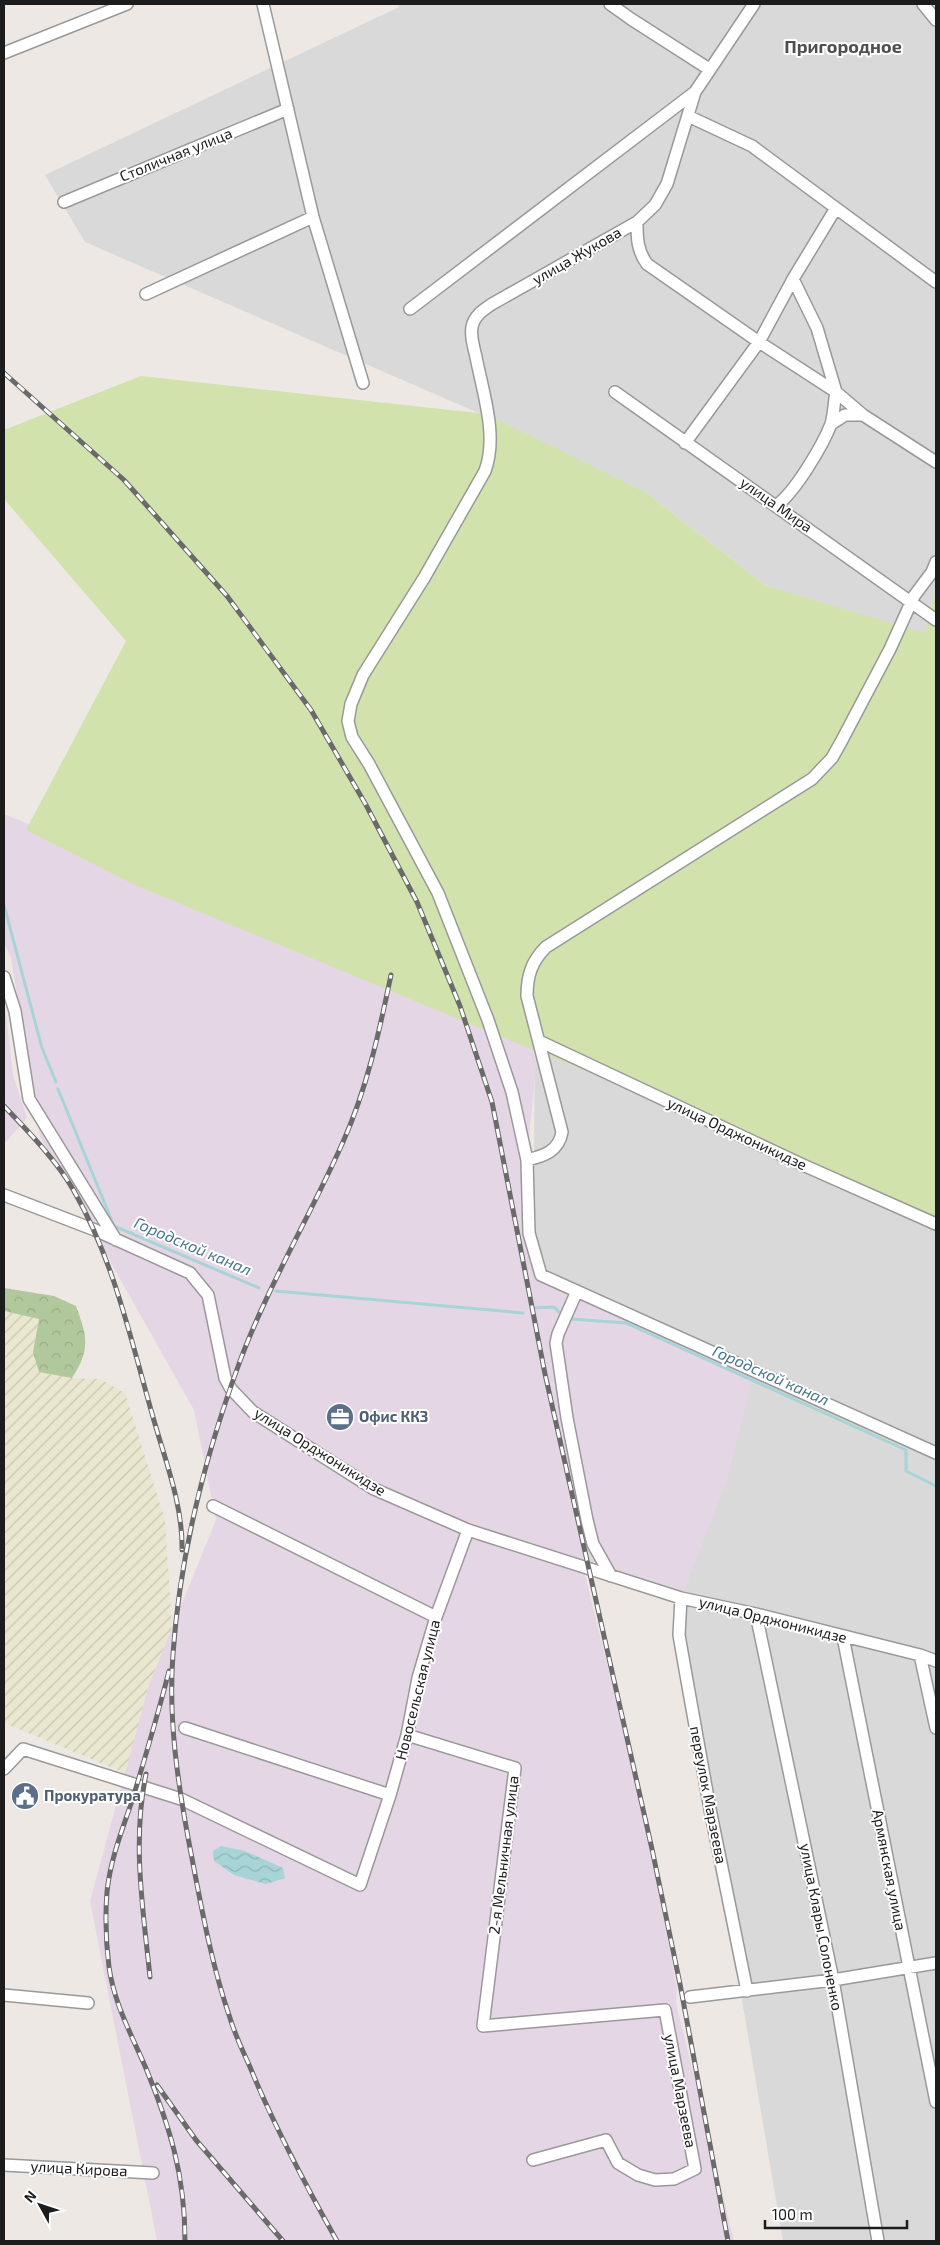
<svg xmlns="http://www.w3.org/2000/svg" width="940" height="2245" viewBox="0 0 940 2245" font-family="'Exo 2',sans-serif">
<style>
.residential{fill:#dad9da}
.industrial{fill:#e5d6e5}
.farmland{fill:url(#farmland-furrows)}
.grass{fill:#d1e2ad}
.forest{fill:url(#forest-crowns)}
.water{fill:url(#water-waves)}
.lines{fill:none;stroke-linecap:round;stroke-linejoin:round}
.stream{stroke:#a7d4d6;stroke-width:3}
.minor-casing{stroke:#999;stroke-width:14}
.minor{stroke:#fff;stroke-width:11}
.rail-casing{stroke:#6a6a6a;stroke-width:5}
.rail{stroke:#fff;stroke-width:3;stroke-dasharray:9;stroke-linecap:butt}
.labels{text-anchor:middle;stroke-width:4;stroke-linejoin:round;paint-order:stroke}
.street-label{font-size:15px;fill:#1c1c1c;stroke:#fff}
.service-label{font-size:15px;font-weight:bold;fill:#4e5e75;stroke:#fff;text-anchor:start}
.water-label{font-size:16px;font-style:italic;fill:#49778c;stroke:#fff}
.quarter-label{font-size:18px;font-weight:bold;fill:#4f4f4f;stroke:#fff}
</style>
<defs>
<pattern id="farmland-furrows" width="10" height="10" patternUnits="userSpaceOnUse" patternTransform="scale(1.25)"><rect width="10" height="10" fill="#eae7d0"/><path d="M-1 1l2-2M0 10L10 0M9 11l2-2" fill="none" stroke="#c8c6b2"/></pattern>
<pattern id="forest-crowns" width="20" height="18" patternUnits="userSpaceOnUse" patternTransform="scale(1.25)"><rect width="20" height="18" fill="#b1c89c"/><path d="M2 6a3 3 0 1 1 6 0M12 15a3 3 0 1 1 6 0" fill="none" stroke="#98ab86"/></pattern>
<pattern id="water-waves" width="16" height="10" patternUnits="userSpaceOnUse" patternTransform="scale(1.25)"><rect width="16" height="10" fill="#a7d4d6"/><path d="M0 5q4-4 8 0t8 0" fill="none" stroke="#8fb5b7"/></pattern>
</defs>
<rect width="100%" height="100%" fill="#ede8e3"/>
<path class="residential" d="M397 4H936V592L924 634 765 585 645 492 483 415 85 242 45 175 399 7Z
M535 1032 936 1215V2241H783L673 1595 533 1278Z"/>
<path class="industrial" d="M4 814 539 1032 527 1160 541 1275 754 1373 726 1483 681 1598 584 1571 644 1813 677 1989 676 2003 734 2241H157L90 1901 149 1684 216 1520 194 1410 40 1137 11 958 4 942Z
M4 998 13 1075 27 1118 4 1144Z"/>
<path class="farmland" d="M4 1311 39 1319 33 1352 72 1378 100 1379 125 1393 165 1520 172 1627 149 1684 125 1773 4 1723Z"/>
<path class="grass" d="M141 376 486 414 645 492 765 585 924 633 936 592V1224L681 1108 516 1043 135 885 26 830 126 641 4 499V430Z"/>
<path class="forest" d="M4 1288 54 1296 76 1306C87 1336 91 1349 72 1378L39 1372 33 1352 39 1319 4 1311Z"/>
<path class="water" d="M221 1846 245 1851 283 1868 285 1878 266 1884 234 1875 214 1861 213 1851Z"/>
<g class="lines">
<path class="stream" d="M4 905 42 1048 56 1082
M58 1089 114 1226 259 1288
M276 1291 523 1313
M534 1308 554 1307 562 1315
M572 1319 626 1323 906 1450V1471L936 1486"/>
<defs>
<path id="minor" d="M263 4 313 217 363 383
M610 4 631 19 709 69
M754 4 695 92 667 184 655 205 637 222 492 304C483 310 474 316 472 327 470 336 474 348 476 357 483 393 498 436 485 471L424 578 363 675 351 704 348 721 352 737 369 764 438 893 488 1020 512 1092 527 1160 529 1233 541 1275 936 1453
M923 4 936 20
M4 53 127 4
M688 116 752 146 936 282
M64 202 288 109
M637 222C637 238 637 250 647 264L759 342 836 392C834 402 834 414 831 424 823 445 795 492 777 505
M793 279 817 328 836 392 863 415 936 462
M146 294 313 217
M410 309 695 92
M615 392 936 620
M831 424 845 415H863
M685 443 759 342 793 279 836 208
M4 977 15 1011 29 1099 116 1240
M539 1041 803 1165 936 1224
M527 1160C544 1156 559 1151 562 1132L527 996C527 975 532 961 546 947L812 779 832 758 841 742 890 649 914 596 932 572 936 562
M4 1195 95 1230 190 1273 208 1295 225 1378 231 1389 253 1412 374 1489 468 1530 681 1598 756 1614 920 1655 936 1661
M577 1291 558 1334 556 1343 567 1418 587 1520 593 1544 611 1576
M213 1506 436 1617
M681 1598 679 1635 686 1675 710 1809 747 1991
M756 1614 833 1980 878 2241
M843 1637 936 2102
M920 1655 936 1728
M185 1728 390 1795
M407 1735 515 1768 483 2026 665 2010 695 2169 674 2179 655 2180 638 2175 618 2163 606 2140 533 2160
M4 1769 23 1749 181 1799 360 1885 390 1795 407 1735 418 1678 436 1617 468 1530
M4 1995 88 2003
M690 1997 833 1980 936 1963
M4 2165 153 2173"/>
</defs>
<use href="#minor" class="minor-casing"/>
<use href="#minor" class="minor"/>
<defs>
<path id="rail" d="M4 373 124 480 227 596 311 710 366 805 417 902 460 1006 492 1102 545 1374 652 1849 680 1984 728 2241
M4 1106C27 1130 58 1162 74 1191 114 1261 131 1340 153 1417 165 1460 183 1505 182 1550
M169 1671C158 1714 145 1758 132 1801 122 1830 110 1861 107 1892 105 1917 106 1943 109 1967 114 2003 131 2034 145 2066 170 2127 185 2175 185 2241
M146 1774C132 1842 143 1909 150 1977
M157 2085 196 2140 283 2241
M337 2241C305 2184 275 2128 250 2067 243 2051 235 2035 230 2018 211 1963 201 1905 190 1848 178 1785 168 1719 173 1654 180 1553 205 1456 240 1361 268 1286 310 1216 343 1142 367 1088 379 1033 391 975"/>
</defs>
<use href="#rail" class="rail-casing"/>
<use href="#rail" class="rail"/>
</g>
<defs>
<symbol id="office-disc" viewBox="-11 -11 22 22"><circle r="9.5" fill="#5c6f8a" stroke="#fff"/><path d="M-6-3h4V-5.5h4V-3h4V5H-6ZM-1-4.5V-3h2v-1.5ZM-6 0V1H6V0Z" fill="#fff"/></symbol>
<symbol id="civic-disc" viewBox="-11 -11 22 22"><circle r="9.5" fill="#5c6f8a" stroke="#fff"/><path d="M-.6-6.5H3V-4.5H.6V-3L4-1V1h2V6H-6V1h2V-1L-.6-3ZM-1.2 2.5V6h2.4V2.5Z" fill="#fff"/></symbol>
</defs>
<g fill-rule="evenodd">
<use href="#office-disc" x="324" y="1401" width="32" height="32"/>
<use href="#civic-disc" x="9" y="1780" width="32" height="32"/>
</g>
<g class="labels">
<g class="street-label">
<text transform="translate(176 155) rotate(-22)" y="5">Столичная улица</text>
<text transform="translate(577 256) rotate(-30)" y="5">улица Жукова</text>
<text transform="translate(776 505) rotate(35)" y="5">улица Мира</text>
<text transform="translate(737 1134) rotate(25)" y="5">улица Орджоникидзе</text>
<text transform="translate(320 1452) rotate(32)" y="5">улица Орджоникидзе</text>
<text transform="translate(773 1620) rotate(14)" y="5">улица Орджоникидзе</text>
<text transform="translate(418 1690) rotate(-76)" y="5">Новосельская улица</text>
<text transform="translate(708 1795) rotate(79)" y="5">переулок Марзеева</text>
<text transform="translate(504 1855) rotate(-83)" y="5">2-я Мельничная улица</text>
<text transform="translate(889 1870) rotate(79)" y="5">Армянская улица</text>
<text transform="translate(821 1927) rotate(79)" y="5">улица Клары Солоненко</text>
<text transform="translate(680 2091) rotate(79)" y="5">улица Марзеева</text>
<text transform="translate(79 2169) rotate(3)" y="5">улица Кирова</text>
</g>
<g class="service-label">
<text x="359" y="1422">Офис ККЗ</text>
<text x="44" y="1801">Прокуратура</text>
</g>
<g class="water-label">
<text transform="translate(193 1246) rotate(23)" y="6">Городской канал</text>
<text transform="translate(771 1375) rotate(24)" y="6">Городской канал</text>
</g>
<g class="quarter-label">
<text x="843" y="53">Пригородное</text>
</g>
</g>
<rect width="940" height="2245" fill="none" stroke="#1c1c1c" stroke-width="10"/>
<g transform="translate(40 2205) rotate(310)" stroke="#ffffff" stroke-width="4" paint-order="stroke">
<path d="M0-4L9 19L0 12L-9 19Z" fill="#1c1c1c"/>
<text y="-8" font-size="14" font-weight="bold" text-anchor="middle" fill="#1c1c1c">N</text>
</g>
<path d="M765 2220v8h142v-8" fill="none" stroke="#1c1c1c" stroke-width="2.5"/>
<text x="772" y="2220" font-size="15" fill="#1c1c1c" stroke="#ffffff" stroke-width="4" paint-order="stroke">100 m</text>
</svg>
